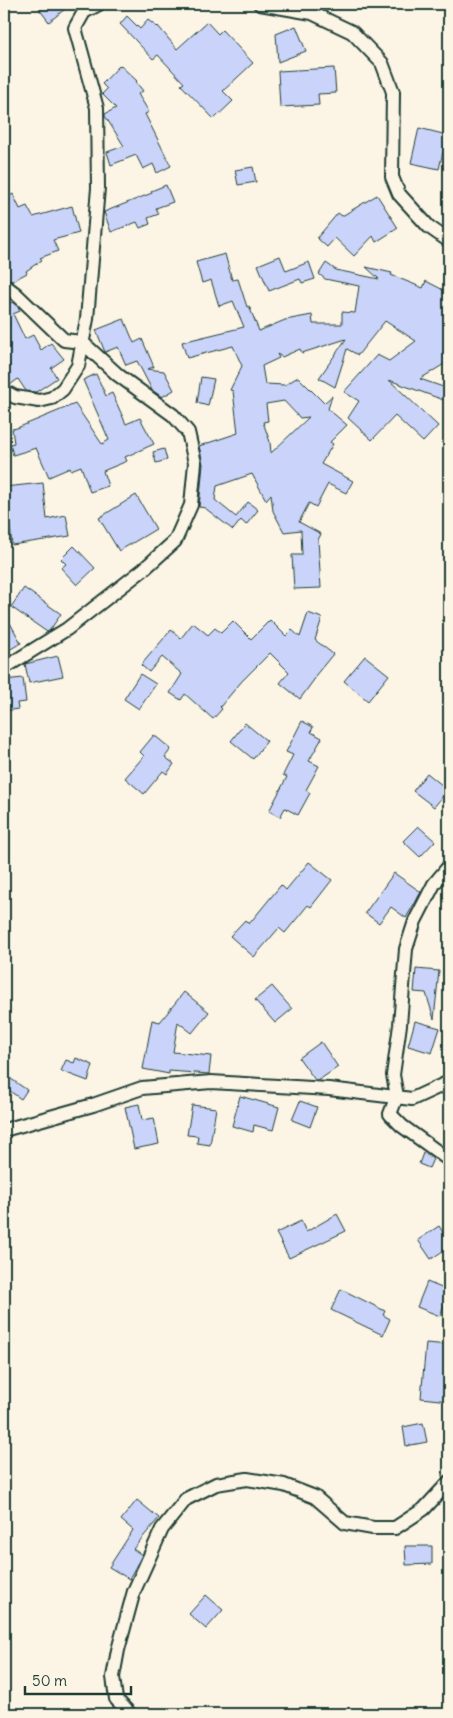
<svg xmlns="http://www.w3.org/2000/svg" width="453" height="1718" viewBox="0 0 453 1718" font-family="Delius,sans-serif">
<style>
.building{fill:#cad4fb;stroke:#1f3d34;fill-rule:evenodd}
.lines{fill:none;stroke-linecap:round;stroke-linejoin:round}
.street-casing{stroke:#1f3d34;stroke-width:16}
.street{stroke:#fcf5e5;stroke-width:12}
</style>
<rect width="100%" height="100%" fill="#fcf5e5"/>
<filter id="ink" filterUnits="userSpaceOnUse"><feTurbulence type="fractalNoise" baseFrequency=".02" numOctaves="2"/><feDisplacementMap in="SourceGraphic" scale="10" xChannelSelector="R" yChannelSelector="G"/><feConvolveMatrix kernelMatrix="1 2 1 2 8 2 1 2 1" color-interpolation-filters="sRGB"/></filter>
<g filter="url(#ink)">
<path class="building" d="M46 4H71L49 22 39 9Z
M127 16 140 29 148 20 157 27 158 26 177 49 207 22 218 34 222 30 253 63 223 91 233 101 214 119 181 85 184 83 158 55 153 59 120 24Z
M296 26 306 51 278 62 276 34Z
M120 65 137 81 136 82 143 91 138 94 149 112 145 114 171 166 157 173 153 164 143 169 136 155 111 165 107 152 124 146 105 116V114L116 108 102 94 107 89 102 84Z
M334 68 336 93 318 94 319 105 280 107 278 71Z
M419 128 447 135 439 169 411 163Z
M253 167 256 182 238 185 235 170Z
M166 185 173 202 156 208 159 214 148 218 150 224 140 228 137 222 111 232 104 212 152 193 151 191Z
M13 194 20 209 27 206 33 217 72 206 79 233 53 240 58 251 40 258 42 260 26 271 27 273 12 281 4 277V199Z
M377 195 398 228 376 242 373 236 354 256 335 238 327 247 317 238 338 213 342 216Z
M225 254 232 280 238 279 247 307 249 306 259 331 285 320 312 315 313 324H342V312L355 313 359 286 325 279 319 274 326 263 336 270 379 279 366 267 392 273 391 275 423 288 426 281 449 293V361L420 379 449 389V402L389 380 438 426 423 442 395 416 372 440 348 418 359 401 344 392 377 355 389 361 416 341 385 321 358 355 347 349 335 387 319 378 346 339 302 353 300 349 282 357 277 354 279 358 262 366 265 384 285 385 298 377 324 403 332 396 328 409 347 425 330 442 333 444 321 464 353 481 346 493 328 484 316 507 309 503 299 522 321 534 318 540 321 588 294 589 292 555H302L301 530 284 532 273 511 271 494 266 500 252 474 217 486 215 500 236 517 248 502 258 510 246 525 241 520 233 530 205 508 199 507 203 464 199 446 238 433 233 391 230 390 242 366 233 346 187 358 182 342 244 327 233 301 219 306 211 280 202 283 196 262ZM284 401 300 418 309 417 271 453 270 442 263 422 268 421 266 404Z
M280 256 286 271 309 262 315 279 302 283 300 279 269 291 258 265Z
M4 295 8 304 12 302 18 307 20 311 13 314 25 339 33 335 41 350 51 343 64 359 51 368 57 378 36 392 26 391 18 379 10 385 4 383V369L9 366 4 355Z
M124 319 134 343 142 339 154 367 147 369 164 371 174 390 162 397 152 390 137 361 126 365 118 347 105 352 96 330Z
M96 374 106 396 112 393 126 424 140 418 154 444 125 457 127 461 103 471 108 486 90 492 81 466 71 470 70 468 49 477 36 448 13 455 10 444 14 443 12 429 17 428 75 404 102 444 109 440 83 380Z
M201 377 214 379 208 406 197 403Z
M164 449 167 460 156 463 153 452Z
M43 483 47 519 66 515 70 536 12 545 9 518H4V487Z
M136 495 156 529 119 551 99 518Z
M74 546 95 568 77 585 61 568 66 564 61 559Z
M24 588 61 614 50 630 47 632 11 607Z
M4 612 21 643 4 653Z
M308 613 322 618 315 640 333 654 315 676 316 677 300 699 280 683 289 672 270 653 242 681 220 707 222 709 213 719 185 694 181 700 170 693 182 674 162 657 149 672 141 665 171 630 181 638 193 623 208 635 215 628 221 633 233 621 251 639 270 620 286 636 292 630 300 637Z
M58 656 63 676 29 683 25 664Z
M365 656 389 675 368 701 344 681Z
M140 674 156 684 139 709 124 699Z
M23 678 26 702 17 703 18 709 4 711V680Z
M302 721 313 727 311 732 322 738 309 761 319 766 306 790 310 793 298 815 285 808 280 817 269 811 287 777 283 775 293 755 286 752Z
M245 723 267 741 253 759 231 741Z
M154 735 171 749 165 757 174 764 167 774 163 771 144 794 125 778 144 756 140 752Z
M427 773 448 790 434 807 413 791Z
M418 826 435 841 420 857 403 841Z
M309 862 332 880 311 907 308 905 285 933 279 928 254 957 230 936 245 920 249 924 281 885 286 890Z
M394 873 421 892 406 918 391 907 379 923 365 913Z
M416 969 439 971 434 1019 426 993 414 992Z
M272 986 292 1009 275 1023 255 1000Z
M184 992 209 1012 192 1033 178 1022 173 1052 211 1056 209 1074 169 1071V1074L143 1069 152 1020 160 1022Z
M415 1021 440 1028 432 1053 408 1046Z
M321 1042 338 1067 319 1080H315L299 1058Z
M76 1058 93 1065 88 1081 61 1071 66 1060 74 1063Z
M4 1074 27 1090 21 1099 4 1087Z
M240 1096 279 1107 273 1130 254 1125 253 1132 232 1126Z
M300 1101 317 1107 310 1127 292 1120Z
M139 1104 142 1120 154 1118 159 1144 134 1149 125 1107Z
M192 1105 216 1108 210 1145 197 1143 198 1136 187 1135Z
M423 1153 433 1159 429 1168 419 1164Z
M337 1214 346 1231 289 1258 276 1233 301 1221 306 1232Z
M439 1226 449 1242V1247L431 1259 418 1240Z
M427 1282 449 1291 440 1316 417 1307Z
M341 1289 385 1311 383 1315 390 1319 383 1335 331 1310Z
M426 1343 449 1345V1401L421 1398Z
M423 1423 427 1442 406 1446 403 1427Z
M137 1500 159 1518 133 1549 142 1555 129 1579 109 1567 133 1530 121 1520Z
M405 1546H432V1564L406 1565Z
M206 1595 223 1610 206 1629 189 1614Z"/>
<g class="lines">
<defs>
<path id="street" d="M260 4 312 13 352 32 382 63 393 92 392 177 399 194 429 227 449 241
M4 285 16 294 64 340 82 342 118 375 173 415 188 432 195 463 191 505 175 541 144 569 67 629 4 668
M4 391 15 397 39 401 52 398 63 389 78 366 87 319 98 188 97 108 75 28 84 12 99 4
M449 866 434 884 415 921 406 949 400 1025 393 1075 397 1096 390 1114 402 1126 449 1160
M4 1130 93 1105 142 1088 211 1082 329 1089 412 1099 449 1082
M130 1714 116 1699 113 1677 118 1650 134 1591 162 1529 186 1499 216 1484 247 1479 284 1485 315 1497 345 1523 373 1528H395L424 1509 449 1482"/>
</defs>
<use href="#street" class="street-casing"/>
<use href="#street" class="street"/>
</g>
</g>
<rect width="453" height="1718" fill="none" stroke="#fcf5e5" stroke-width="20"/>
<rect x="10" y="10" width="433" height="1698" fill="none" stroke="#1f3d34" stroke-width="2" filter="url(#ink)"/>
<path d="M25 1686v8h106v-8" fill="none" stroke="#1f3d34" stroke-width="2.5"/>
<text x="32" y="1686" font-size="15" fill="#1f3d34" stroke="#fcf5e5" stroke-width="4" paint-order="stroke">50 m</text>
</svg>
